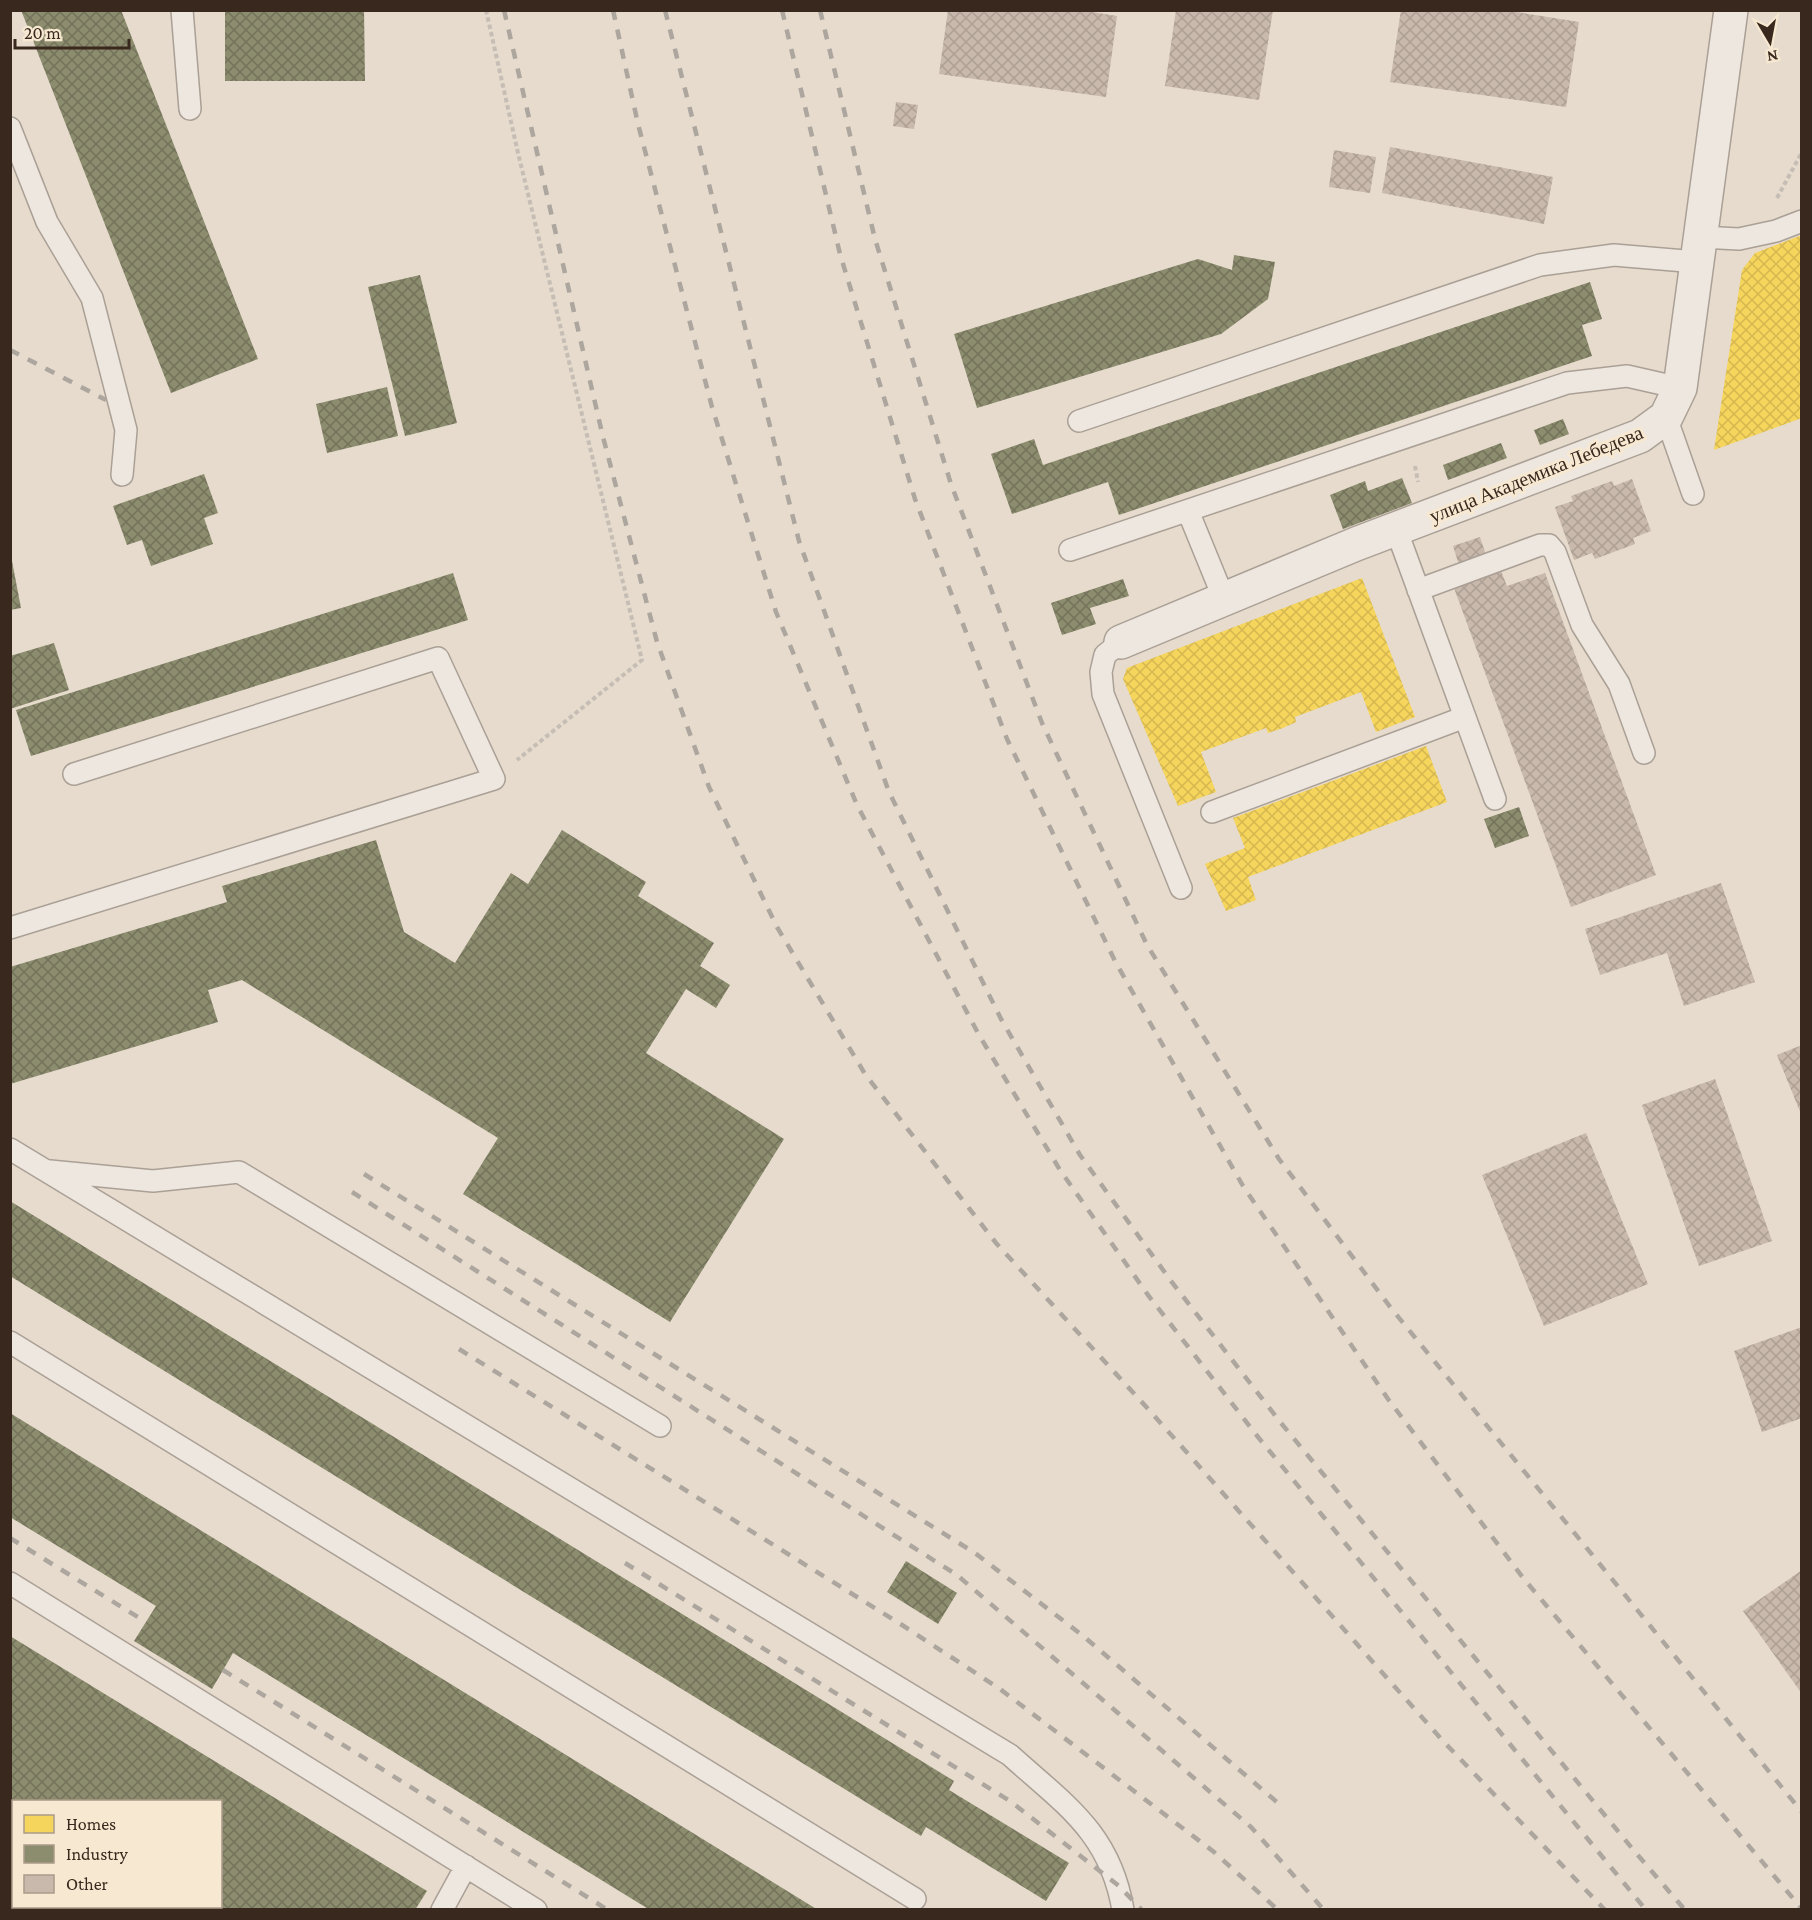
<svg xmlns="http://www.w3.org/2000/svg" width="1812" height="1920" viewBox="0 0 1812 1920" font-family="'Crimson Pro',serif">
<style>
.homes{fill:url(#homes-cross-hatch)}
.industry{fill:url(#industry-cross-hatch)}
.building{fill:url(#building-cross-hatch)}
.lines{fill:none;stroke-linecap:round;stroke-linejoin:round}
.lane-casing{stroke:#aba096;stroke-width:24}
.street-casing{stroke:#aba096;stroke-width:36}
.path{stroke:#c6beb5;stroke-width:4;stroke-dasharray:4.5 3;stroke-linecap:butt}
.lane{stroke:#ede7df;stroke-width:21}
.street{stroke:#ede7df;stroke-width:33}
.rail{stroke:#aca69f;stroke-width:4.5;stroke-dasharray:10 10;stroke-linecap:butt}
.labels{text-anchor:middle;stroke-width:6;stroke-linejoin:round;paint-order:stroke}
.street-label{font-size:20px;fill:#39281d;stroke:#f7e8d2}
</style>
<defs>
<pattern id="homes-cross-hatch" width="8" height="8" patternUnits="userSpaceOnUse" patternTransform="scale(1.5)"><rect width="8" height="8" fill="#f6d55c"/><path d="M0 0l8 8M0 8l8-8" fill="none" stroke="#d4b750"/></pattern>
<pattern id="industry-cross-hatch" width="8" height="8" patternUnits="userSpaceOnUse" patternTransform="scale(1.5)"><rect width="8" height="8" fill="#8c8c6e"/><path d="M0 0l8 8M0 8l8-8" fill="none" stroke="#73725a"/></pattern>
<pattern id="building-cross-hatch" width="8" height="8" patternUnits="userSpaceOnUse" patternTransform="scale(1.5)"><rect width="8" height="8" fill="#c9b9ad"/><path d="M0 0l8 8M0 8l8-8" fill="none" stroke="#ad9f94"/></pattern>
</defs>
<rect width="100%" height="100%" fill="#e6dbcc"/>
<path class="homes" d="M1802 235V418L1714 450 1742 270 1755 253Z
M1362 578 1415 717 1376 732 1361 692 1295 717 1296 722 1283 728 1268 733 1266 728 1201 752 1216 792 1178 806 1123 679 1127 668Z
M1426 746 1447 802 1248 877 1256 900 1226 911 1205 864 1245 848 1233 818Z"/>
<path class="industry" d="M21 10H121L258 359 171 393Z
M225 10H364L365 81H225Z
M1234 255 1275 262 1268 299 1221 334 977 408 954 334 1198 259 1232 270Z
M420 275 457 423 405 436 368 287Z
M1590 282 1602 319 1582 325 1592 356 1119 515 1108 482 1012 514 991 454 1034 439 1043 465Z
M387 387 398 436 327 453 316 404Z
M1563 419 1569 434 1540 445 1534 430Z
M1501 443 1507 458 1448 480 1443 465Z
M204 474 218 513 204 518 213 544 151 566 142 540 127 545 113 506Z
M1402 478 1412 503 1343 529 1330 495 1365 481 1368 491Z
M12 561 21 608 10 610V562Z
M453 573 468 620 31 756 16 710Z
M1123 579 1129 596 1090 608 1096 624 1062 635 1051 603Z
M54 643 69 690 10 709V656Z
M1519 807 1529 836 1495 848 1484 819Z
M562 830 646 882 638 896 714 943 700 966 730 985 716 1008 686 989 646 1053 784 1139 670 1322 463 1194 498 1138 242 980 208 990 218 1022 10 1084V967L227 902 222 886 376 840 404 932 455 963 511 873 528 884Z
M10 1201 954 1781 949 1790 1069 1863 1046 1901 926 1827 921 1836 10 1276Z
M10 1413 818 1910H650L233 1653 212 1689 134 1641 156 1606 10 1517Z
M906 1561 957 1593 938 1624 887 1592Z
M10 1636 427 1891 415 1910H172L167 1906H220V1802H14V1813L10 1811Z
M10 1839 14 1841V1906H120L124 1910H10Z"/>
<path class="building" d="M948 10H1080L1117 16 1106 97 939 74Z
M1176 10H1273L1259 100 1165 86Z
M1401 10H1504L1579 22 1566 107 1390 82Z
M896 102 918 105 914 129 893 126Z
M1390 147 1553 177 1544 224 1382 193Z
M1334 150 1376 157 1370 193 1329 187Z
M1632 479 1651 531 1633 538 1635 544 1595 559 1592 553 1574 560 1555 507 1573 501 1571 496 1612 481 1614 486Z
M1480 537 1486 555 1459 565 1453 546Z
M1501 571 1507 586 1545 573 1656 875 1571 907 1454 588Z
M1721 883 1755 982 1684 1006 1667 953 1600 975 1585 929Z
M1802 1045V1114H1801L1777 1055Z
M1715 1079 1772 1241 1699 1266 1642 1105Z
M1586 1133 1648 1284 1544 1326 1482 1175Z
M1802 1327V1418L1762 1432 1734 1351Z
M1802 1570V1694L1743 1611Z"/>
<g class="lines">
<defs>
<path id="lane" d="M182 10 190 109
M10 128 47 222 92 298 126 430 122 475
M1700 237 1739 239 1776 231 1802 221
M1666 417 1693 494
M1079 421 1540 265 1614 255 1697 262
M1188 511 1224 599
M1396 529 1495 799
M1070 550 1567 383 1627 376 1680 388
M1418 590 1540 545H1549L1555 552 1582 625 1619 684 1644 753
M1121 642 1105 655 1101 672 1103 694 1181 888
M1212 812 1465 717
M10 928 494 779 438 658 74 774
M10 1149 1010 1755C1064 1804 1110 1832 1123 1910
M50 1171 153 1181 239 1172 660 1426
M10 1342 915 1899
M10 1583 536 1910
M442 1910 466 1866"/>
<path id="street" d="M1121 642 1356 544 1640 436 1666 417 1680 388 1731 10"/>
</defs>
<use href="#lane" class="lane-casing"/>
<use href="#street" class="street-casing"/>
<path class="path" d="M486 10 518 153 642 660 517 760
M1777 198 1802 152
M1415 466 1418 482"/>
<use href="#lane" class="lane"/>
<use href="#street" class="street"/>
<path class="rail" d="M504 10 603 437 657 642 709 787 777 927 865 1074 996 1243 1150 1411 1443 1741 1605 1910
M613 10 638 124 712 407 776 612 857 805 979 1035 1060 1170 1148 1295 1258 1437 1646 1910
M665 10 799 541 889 792 1001 1019 1080 1155 1171 1281 1281 1423 1636 1853 1685 1910
M782 10 840 254 915 499 1007 739 1116 963 1243 1186 1388 1399 1524 1579 1802 1909
M820 10 875 239 951 484 1042 723 1147 945 1279 1159 1391 1308 1802 1812
M10 350 106 400
M364 1174 975 1553 1082 1635 1278 1803
M352 1192 957 1575 1251 1827 1324 1910
M459 1349 902 1625 1000 1689 1214 1852 1278 1910
M10 1538 146 1622
M625 1563 1010 1801 1119 1886 1142 1910
M223 1670 608 1910
M10 1830 14 1832
M135 1906 140 1910"/>
</g>
<g class="labels">
<g class="street-label">
<text transform="translate(1536 474) rotate(-22)" y="7">улица Академика Лебедева</text>
</g>
</g>
<rect width="1812" height="1920" fill="none" stroke="#39281d" stroke-width="24"/>
<rect x="12" y="1800" width="210" height="108" fill="#f7e8d2" stroke="#ab9b8a" stroke-width="1.5"/>
<rect x="24" y="1815" width="30" height="18" fill="#f6d55c" stroke="#ab9b8a" stroke-width="1.5"/>
<text x="66" y="1830" font-size="18" fill="#39281d">Homes</text>
<rect x="24" y="1845" width="30" height="18" fill="#8c8c6e" stroke="#ab9b8a" stroke-width="1.5"/>
<text x="66" y="1860" font-size="18" fill="#39281d">Industry</text>
<rect x="24" y="1875" width="30" height="18" fill="#c9b9ad" stroke="#ab9b8a" stroke-width="1.5"/>
<text x="66" y="1890" font-size="18" fill="#39281d">Other</text>
<g transform="translate(1770 42) rotate(170)" stroke="#f7e8d2" stroke-width="4.5" paint-order="stroke">
<path d="M0-4.5L10 22L0 15L-10 22Z" fill="#39281d"/>
<text y="-9" font-size="16" font-weight="bold" text-anchor="middle" fill="#39281d">N</text>
</g>
<path d="M15 39v9h114v-9" fill="none" stroke="#39281d" stroke-width="3"/>
<text x="24" y="39" font-size="18" fill="#39281d" stroke="#f7e8d2" stroke-width="4.5" paint-order="stroke">20 m</text>
</svg>
